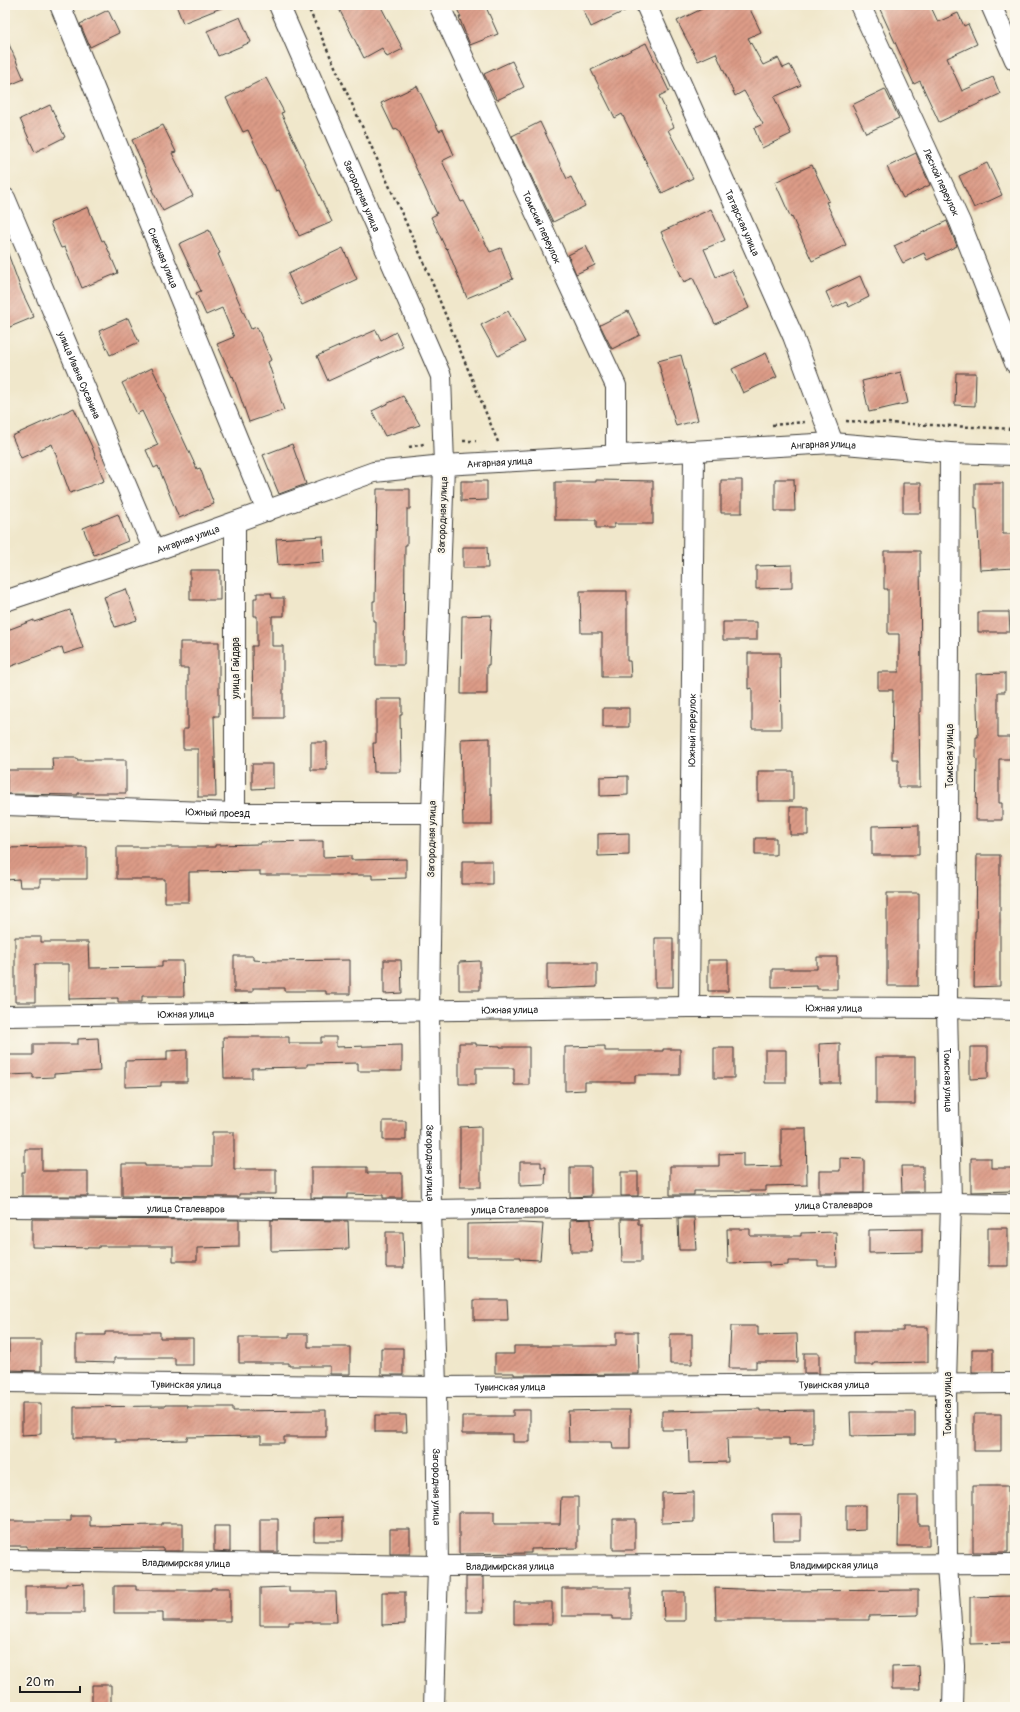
<svg xmlns="http://www.w3.org/2000/svg" width="1020" height="1712" viewBox="0 0 1020 1712" font-family="Pangolin,sans-serif">
<style>
.building{fill:url(#building-hatch)}
.lines{fill:none;stroke-linecap:round;stroke-linejoin:round}
.minor-casing{stroke:#3c3a36;stroke-width:22}
.path{stroke:#3c3a36;stroke-width:2.5;stroke-dasharray:3 3;stroke-linecap:butt}
.minor{stroke:#fff;stroke-width:20}
.labels{text-anchor:middle;stroke-width:4;stroke-linejoin:round;paint-order:stroke}
.street-label{font-size:10px;fill:#1c1c1c;stroke:#fbf7ec}
</style>
<defs>
<pattern id="building-hatch" width="6" height="6" patternUnits="userSpaceOnUse"><rect width="6" height="6" fill="#dc9b87"/><path d="M-1 1l2-2M0 6l6-6M5 7l2-2" fill="none" stroke="#b27e6e"/></pattern>
</defs>
<rect width="100%" height="100%" fill="#fbf7ec"/>
<filter id="ink" filterUnits="userSpaceOnUse"><feTurbulence type="fractalNoise" baseFrequency=".025" numOctaves="2"/><feDisplacementMap in="SourceGraphic" scale="8" xChannelSelector="R" yChannelSelector="G"/><feConvolveMatrix kernelMatrix="1 2 1 2 8 2 1 2 1" color-interpolation-filters="sRGB"/></filter>
<filter id="wash" filterUnits="userSpaceOnUse"><feTurbulence type="fractalNoise" baseFrequency=".012" numOctaves="4" result="noise"/><feDisplacementMap in="SourceGraphic" scale="16" xChannelSelector="R" yChannelSelector="G"/><feGaussianBlur stdDeviation="0.9" result="paint"/><feColorMatrix in="noise" values="0 0 0 0 0 0 0 0 0 0 0 0 0 0 0 0 0 1.4 0 .05"/><feComposite in="paint" operator="in"/></filter>
<g filter="url(#wash)">
<rect width="100%" height="100%" fill="#f0e7cb"/>
<g id="blocks">
<path class="building" d="M176 5H226V6L183 23Z
M337 5H380L403 49 387 57 382 48 364 58Z
M455 5H485L498 34 470 45 459 17H461Z
M581 5H635V6L591 27Z
M710 5H748L761 32 748 38 763 65 778 58 783 68 790 65 801 85 774 97 791 134 762 148 754 128 763 124 744 91 735 96 716 53 698 61 677 21Z
M878 5H930L938 22 958 13 964 26 968 24 977 44 947 58 962 91 993 77 1000 94 939 122 920 81 914 84Z
M108 10 119 33 90 47 80 24Z
M240 17 251 42 218 56 207 31Z
M5 35 24 79 5 87Z
M646 43 669 91 659 96 674 127 668 130 693 178 662 193 622 114 615 118 591 70Z
M512 61 524 87 497 100 484 74Z
M266 78 284 112 281 113 332 222 299 236 279 190 276 191 248 130 243 132 226 98Z
M417 86 439 131 443 129 454 155 442 161 461 202 464 201 490 252 501 248 513 279 467 298 447 248 446 249 431 217 437 214 398 129 394 130 381 103Z
M885 89 899 118 866 133 852 105Z
M50 105 65 137 35 152 20 119Z
M540 122 567 179 571 177 585 206 553 222 512 136Z
M163 125 176 152 172 153 193 196 163 211 152 190 154 189 132 140Z
M916 153 930 185 903 198 887 167Z
M987 163 1002 195 974 208 959 176Z
M812 165 829 201 826 202 846 245 812 261 792 217 791 218 775 182Z
M88 207 102 241 104 240 118 273 82 288 65 247 61 248 50 223Z
M711 209 725 240 704 249 716 277 732 270 749 308 715 324 693 278 684 282 661 232Z
M947 221 957 246 927 260 924 253 903 263 894 246Z
M209 230 220 253 218 254 251 329 257 327 271 360 268 362 284 410 249 422 233 376 232 377 217 344 234 337 222 308 206 315 196 293 201 291 179 244Z
M586 246 595 265 576 274 568 255Z
M343 248 357 279 302 305 288 274Z
M5 251H7L22 292 34 317 5 329Z
M860 276 869 297 849 307 846 302 833 308 826 292Z
M508 311 525 342 498 356 481 325Z
M628 311 640 335 612 349 600 325Z
M128 318 139 342 110 355 99 331Z
M376 330 381 340 396 332 403 347 328 381 317 356Z
M766 353 777 377 743 393 732 369Z
M681 355 698 420 676 426 658 361Z
M152 368 167 399 165 400 197 469 200 468 214 504 179 518 158 466 154 468 146 450 158 445 142 411 137 414 122 383Z
M901 372 908 403 869 412 862 381Z
M956 373H976L975 406 955 405Z
M403 396 420 425 385 436 372 411Z
M74 408 92 447 104 481 70 493 52 444 21 458 12 436Z
M292 444 306 484 279 494 263 455Z
M775 479H794L795 511H775Z
M596 480 653 481V524H614V528H596V520H555V482H596Z
M721 480H742V513H721Z
M461 481H487V500L461 501Z
M903 483H921V513H903Z
M975 483H1003V534H1012L1014 568 980 570 977 508H975Z
M377 489H410V509H407V545H405L404 665H376V621H373V601H375Z
M118 514 128 541 94 555 83 528Z
M323 536 324 562 278 565 276 539Z
M463 547H487L488 568H463Z
M884 551H920L921 690V712H919L920 787H898V759H892L893 690H878V672H899V634H888V589H884Z
M792 565V588L756 589V566Z
M190 570H220V600H190Z
M126 589 137 620 115 627 104 597Z
M580 591H627V661H630L631 677H602V633H581Z
M257 593H271L272 598H284V616H272V646H283V718H253L252 646H257V616H254V598H257Z
M70 610 83 648 64 654 62 647 9 667 5 658V631L34 620V622Z
M978 612H1009L1010 632H978Z
M491 615 489 665H487V694H461L462 616Z
M723 622H757V640H723Z
M180 642H219V716H214L216 797H198V749H183V729H188V668H180Z
M748 653H780L781 729H752V688L748 689Z
M1005 673V692H998V737H1010V759H999V803H1002V820H976L977 759H976V737H978L976 674Z
M376 699H402V715H400L401 772H374L373 743H376Z
M603 708H629V727H603Z
M490 738V794H492V825H463L461 739Z
M311 742H327V770H311Z
M52 758H77V760H126V793H78V795L7 794V770H53Z
M252 764H273V788L252 789Z
M758 771H793V801H758Z
M628 776V795L600 796V777Z
M790 807H808V835H790Z
M919 825V855H872V826Z
M629 833V855L598 856V834Z
M755 838H776V855H755Z
M323 841V857L351 856V860L406 859V878L372 879V875H260V871L189 872V902H165V879H117V847H215V845L260 844V842Z
M60 847H87V879H40V887H20L19 879 5 880V848Z
M977 855H1000V986L974 987 975 931H976Z
M462 861H492V884H462Z
M887 893H919V919H918V986H887Z
M15 937H41V942H88L89 968 162 967V961H183L184 996H142V1002H118V998L69 999V964H35V1002H15Z
M655 938H673V987H655Z
M234 956H253V960L270 961 350 960V994H326V991H284V988H253V992H234Z
M817 957H837V989H817V986L772 987V969H817Z
M384 960H401L402 993 384 994Z
M708 960H728V991H708Z
M480 961V990H459V962Z
M547 963H597V987L547 989Z
M223 1037H289V1043H321V1037H336V1047L402 1045V1071H358V1063L307 1064V1067L252 1068V1078H224Z
M98 1038 100 1071 54 1074V1077L33 1078V1074L9 1075V1055H33V1044H78V1039Z
M459 1043H476V1045L500 1046V1047H529V1085H514V1068H476V1084H459Z
M840 1043V1083H820L819 1044Z
M605 1046V1051H663V1049H680V1075H635V1082H585V1090L565 1091V1047Z
M970 1047H988V1078L970 1079Z
M714 1048H734V1078H714Z
M187 1050V1082H161V1086L125 1087V1061L167 1060V1051Z
M765 1050H786V1083H765Z
M876 1057H915V1104H876Z
M383 1121H406V1140H383Z
M481 1126V1187H460V1127Z
M781 1128H806L807 1185 766 1186V1191H694V1195H670V1166H719V1154L743 1153V1167L781 1166Z
M212 1132H234V1169H276V1194H239V1197L122 1196V1164H145V1166H212Z
M25 1149H42V1171H88V1196H22V1172H25Z
M840 1158 864 1159V1193H819V1171H840Z
M971 1158H991V1168H1015V1191L971 1192Z
M520 1162H541V1167H546L545 1185 520 1186Z
M901 1166H923V1192H902Z
M311 1167H367V1173H402V1198H383V1195L347 1194V1198H311Z
M570 1167H591V1196L570 1197Z
M621 1172H638V1196H621Z
M678 1218H694L696 1250H679Z
M32 1219 239 1220V1247L197 1248V1261H173V1246H99V1248L32 1247Z
M591 1219 592 1252H571L570 1220Z
M621 1219H638V1224H641V1262H622Z
M271 1220 348 1221 349 1249 271 1251Z
M522 1223 543 1224 540 1260 520 1259V1257H467V1224Z
M988 1228H1008V1266H988Z
M727 1229H750V1236H801V1233L836 1232 837 1266H818V1261H788V1265L769 1266V1262L728 1263Z
M922 1229V1252L869 1253V1230Z
M386 1232H403L404 1268H386Z
M474 1300H507L508 1320H474Z
M731 1326H758V1335L797 1334 798 1362H756V1368H729Z
M903 1327H928V1362L874 1363V1365H854V1331H903Z
M105 1332H160V1338H193V1365H175V1358H114V1363L76 1362V1335H105Z
M616 1332H638L639 1374 514 1375V1373H495V1354H514V1346H616Z
M289 1334H308V1347H350V1374H330V1366H289V1363H239V1337H289Z
M670 1334H692V1364H670Z
M9 1340H41V1371L9 1370Z
M381 1348H403V1375H381Z
M972 1349H993V1372H972Z
M804 1353H819V1373H804Z
M22 1403H41V1434L22 1435Z
M165 1405H187V1407H233V1411L326 1410V1437H284V1443H261V1436L187 1437V1440L137 1441V1442H116V1438H74V1407L165 1406Z
M760 1409V1411L813 1410V1444L789 1445V1438H727L728 1462 689 1463 688 1430H662V1411Z
M513 1410H530V1442H513V1434H462V1416H513Z
M612 1410H630V1449H613L612 1442H569L568 1411Z
M850 1412H915V1435L851 1436Z
M974 1414H1001V1451H974Z
M375 1415H406L407 1432H375Z
M973 1486H1008V1552H973Z
M694 1492V1522L662 1523V1493Z
M899 1496H918V1525H929V1546H898Z
M561 1497H578V1548L531 1549V1553L459 1554V1512H494V1524H560Z
M846 1505H865V1530L846 1531Z
M772 1514H801V1540H773Z
M71 1516H90V1526L162 1525V1523H183V1551H163V1548L27 1549V1546H5V1521H71Z
M343 1517V1541H314V1518Z
M260 1519H278V1552H260Z
M613 1519H635V1550H613Z
M214 1526H230V1552L214 1551Z
M390 1529H410V1554H390Z
M466 1577H483V1612H466Z
M84 1583V1613H44V1614H25V1586H66V1584Z
M114 1586H136V1590H211V1588H230V1621H163V1613H114Z
M289 1587V1592H336L337 1622H289V1625H260V1588Z
M562 1588H631V1619H612V1616H562Z
M715 1588 786 1591 918 1590V1615L869 1616V1620H716Z
M382 1592H405V1624L382 1625Z
M663 1592H685V1621H664Z
M1013 1596V1643L970 1644V1597Z
M514 1602H552V1624H514Z
M919 1666 920 1689H892V1667Z
M92 1685H111V1707H92Z"/>
</g>
</g>
<g filter="url(#ink)">
<use href="#blocks" fill-opacity="0" stroke="#3c3a36" stroke-width="1"/>
<g class="lines">
<defs>
<g id="minor">
<path id="s1" d="M60 5 267 511"/>
<path id="s2" d="M279 5 441 376 444 465 432 813 429 1010 431 1210 436 1387 438 1566 434 1707"/>
<path id="s3" d="M439 5 616 386V455"/>
<path id="s4" d="M646 5 793 336 833 443"/>
<path id="s5" d="M860 5 960 222 1015 363"/>
<path d="M991 5 1015 60"/>
<path id="s6" d="M5 198 154 551"/>
<path id="s7" d="M950 453 947 1008 951 1203 946 1383 947 1565 954 1666 953 1707"/>
<path id="s8" d="M5 601 154 551 374 472 444 465 833 443 950 453 1015 455"/>
<path id="s9" d="M5 805 235 813H432"/>
<path d="M235 813V523"/>
<path id="s10" d="M689 1007 694 452"/>
<path id="s11" d="M5 1016 689 1007 947 1008 1015 1010"/>
<path id="s12" d="M5 1207 431 1210 951 1203 1015 1204"/>
<path id="s13" d="M5 1382 436 1387 1015 1383"/>
<path id="s14" d="M5 1560 438 1566 1015 1564"/>
</g>
</defs>
<use href="#minor" class="minor-casing"/>
<path class="path" d="M307 5 422 258 498 442
M846 421 1015 429
M772 425 805 422
M463 441H476
M409 447 424 444"/>
<use href="#minor" class="minor"/>
</g>
</g>
<g class="labels">
<g class="street-label">
<text dy="4" stroke="none"><textPath href="#s5" startOffset="195">Лесной переулок</textPath></text>
<text dy="4" stroke="none"><textPath href="#s2" startOffset="208">Загородная улица</textPath></text>
<text dy="4" stroke="none"><textPath href="#s4" startOffset="238">Татарская улица</textPath></text>
<text dy="4" stroke="none"><textPath href="#s3" startOffset="245">Томский переулок</textPath></text>
<text dy="4" stroke="none"><textPath href="#s1" startOffset="273">Снежная улица</textPath></text>
<text dy="4" stroke="none"><textPath href="#s6" startOffset="192">улица Ивана Сусанина</textPath></text>
<text dy="4" stroke="none"><textPath href="#s8" startOffset="841">Ангарная улица</textPath></text>
<text dy="4" stroke="none"><textPath href="#s8" startOffset="517">Ангарная улица</textPath></text>
<text transform="translate(442 515) rotate(-88)" y="4">Загородная улица</text>
<text dy="4" stroke="none"><textPath href="#s8" startOffset="193">Ангарная улица</textPath></text>
<text transform="translate(235 668) rotate(-90)" y="4">улица Гайдара</text>
<text dy="4" stroke="none"><textPath href="#s10" startOffset="277">Южный переулок</textPath></text>
<text transform="translate(949 756) rotate(-90)" y="4">Томская улица</text>
<text dy="4" stroke="none"><textPath href="#s9" startOffset="213">Южный проезд</textPath></text>
<text transform="translate(431 839) rotate(-89)" y="4">Загородная улица</text>
<text dy="4" stroke="none"><textPath href="#s11" startOffset="829">Южная улица</textPath></text>
<text dy="4" stroke="none"><textPath href="#s11" startOffset="505">Южная улица</textPath></text>
<text dy="4" stroke="none"><textPath href="#s11" startOffset="181">Южная улица</textPath></text>
<text dy="4" stroke="none"><textPath href="#s7" startOffset="627">Томская улица</textPath></text>
<text dy="4" stroke="none"><textPath href="#s2" startOffset="1192">Загородная улица</textPath></text>
<text dy="4" stroke="none"><textPath href="#s12" startOffset="829">улица Сталеваров</textPath></text>
<text dy="4" stroke="none"><textPath href="#s12" startOffset="181">улица Сталеваров</textPath></text>
<text dy="4" stroke="none"><textPath href="#s12" startOffset="505">улица Сталеваров</textPath></text>
<text dy="4" stroke="none"><textPath href="#s13" startOffset="181">Тувинская улица</textPath></text>
<text dy="4" stroke="none"><textPath href="#s13" startOffset="829">Тувинская улица</textPath></text>
<text dy="4" stroke="none"><textPath href="#s13" startOffset="505">Тувинская улица</textPath></text>
<text transform="translate(947 1404) rotate(-90)" y="4">Томская улица</text>
<text dy="4" stroke="none"><textPath href="#s2" startOffset="1516">Загородная улица</textPath></text>
<text dy="4" stroke="none"><textPath href="#s14" startOffset="181">Владимирская улица</textPath></text>
<text dy="4" stroke="none"><textPath href="#s14" startOffset="829">Владимирская улица</textPath></text>
<text dy="4" stroke="none"><textPath href="#s14" startOffset="505">Владимирская улица</textPath></text>
</g>
</g>
<rect width="1020" height="1712" fill="none" stroke="#fbf7ec" stroke-width="20"/>
<path d="M20 1686v6h60v-6" fill="none" stroke="#1c1c1c" stroke-width="2"/>
<text x="26" y="1686" font-size="12" fill="#1c1c1c" stroke="#fbf7ec" stroke-width="3" paint-order="stroke">20 m</text>
</svg>
